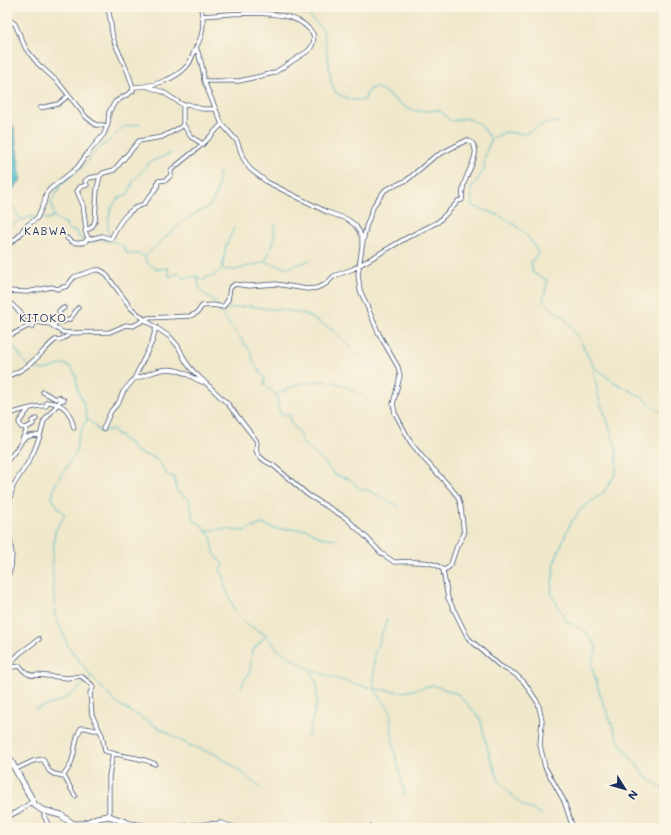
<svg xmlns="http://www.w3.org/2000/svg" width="671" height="835" viewBox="0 0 671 835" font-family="Mali,sans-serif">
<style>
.water{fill:#4ebbc9;stroke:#347594}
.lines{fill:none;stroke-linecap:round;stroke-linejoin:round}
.stream{stroke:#4ebbc9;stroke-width:1}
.minor-casing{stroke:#3b4b6e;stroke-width:5}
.trunk-casing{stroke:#3b4b6e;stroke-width:7}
.minor{stroke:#fff;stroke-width:3.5}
.trunk{stroke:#fff;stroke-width:5.5}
.labels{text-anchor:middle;stroke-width:3.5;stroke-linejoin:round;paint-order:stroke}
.neighbourhood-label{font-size:11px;letter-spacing:1px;fill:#1b2f5e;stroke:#fcf5e5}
</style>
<rect width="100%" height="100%" fill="#fcf5e5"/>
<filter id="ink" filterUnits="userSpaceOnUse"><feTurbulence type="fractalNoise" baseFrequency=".025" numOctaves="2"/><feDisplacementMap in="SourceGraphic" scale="8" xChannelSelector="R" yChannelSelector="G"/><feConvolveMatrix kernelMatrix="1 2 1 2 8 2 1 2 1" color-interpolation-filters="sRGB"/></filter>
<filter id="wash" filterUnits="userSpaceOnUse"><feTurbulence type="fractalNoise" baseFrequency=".012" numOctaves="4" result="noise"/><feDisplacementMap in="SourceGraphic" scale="16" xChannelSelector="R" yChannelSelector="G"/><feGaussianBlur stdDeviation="0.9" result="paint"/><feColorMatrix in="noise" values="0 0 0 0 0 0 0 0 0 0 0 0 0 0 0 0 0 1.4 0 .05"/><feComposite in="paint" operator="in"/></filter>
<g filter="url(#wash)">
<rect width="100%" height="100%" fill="#f0e8cb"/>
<path class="water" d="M7 114 14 128 21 180 7 196Z"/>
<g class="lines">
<path class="stream" d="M301 7 323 30 328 56 331 82 336 93 352 100H365L368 90 376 87C387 92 395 101 405 107 414 113 429 111 439 110L451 121 467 118 480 124 491 139 485 156 484 170 471 189 472 206C501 215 524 224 538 253L531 262 533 273 547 280 546 288 543 300 553 310 564 317 581 342 593 366 599 400 608 422 617 452 616 473 603 493 581 509 569 526 555 560 551 593 566 621 586 632 597 647 591 665 600 694 619 742 646 777 664 790
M491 139 505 132 525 134 539 126 560 121
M7 201C15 205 15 214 22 220L30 217H35
M54 215 51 202 62 183 80 170 97 150 110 140 123 127 140 124
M38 218 48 219 54 216 59 221 66 223 67 229 77 232 80 239 85 240
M7 229 21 220
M109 236C106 225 109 205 119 198 122 196 125 195 128 194L134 180 150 162 171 153
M88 241C94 244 95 240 100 239 102 239 104 240 107 241 116 242 124 243 126 253L139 254 145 257 147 263C151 264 154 269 158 269 161 269 165 268 168 268L169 277 178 273 184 278 197 276C198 284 199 292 207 296 212 299 214 300 218 304
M145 256 186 219 210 206 217 192 219 173
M265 262 274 241 275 224
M222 269 226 246 234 228
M197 276 203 281 206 277 213 276 222 269 235 270 265 262 288 268 310 260
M219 307 220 312 251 352 253 362 265 379 264 384 276 395 280 414 291 415 290 421 300 435 302 443 323 461 335 475 350 479 359 489 367 490 399 506
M220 312 232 308 252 306 267 309H278L305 314 332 330 349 345 367 363 383 373
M7 337 26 364
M29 366C41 373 50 369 63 364L71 367 76 376 78 391 84 404 87 419 94 424 99 432 113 429 115 434 120 435 122 439 130 443C134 456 149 454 156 459 161 463 164 469 167 475L174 477 177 492 189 499 194 521 202 525 206 531 211 537 215 555 224 565 220 570 224 576 225 587 237 615 246 624 266 635 277 649 311 670 340 680 374 689 404 692 433 685 458 694 480 718 489 754 500 783 521 804 542 815
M594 367 614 382 642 397 664 415
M276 395C295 384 313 378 336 383 345 385 355 392 364 396
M87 419 78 437 76 452 66 468 56 482 52 498 58 507 65 515 55 531 52 561 55 614 68 646 92 677 116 703 189 745 217 755 238 769 260 788
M206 531 222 529 243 531 262 524 275 529H307L320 537 337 539
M387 619 374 655V689L390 710 393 744 405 795
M241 687 250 671 252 651 266 635
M35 709 59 702 76 691 92 677
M308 736 317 701V683L311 671"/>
</g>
</g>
<g filter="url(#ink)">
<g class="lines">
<defs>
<path id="minor" d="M203 16C228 14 289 7 307 27 310 30 312 31 313 34 315 41 313 46 308 51L274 73 239 81H204
M7 18 15 24 26 49 38 64 58 82 86 117 96 125H103L107 127
M196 47C200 58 204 69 204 81L222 124 237 141 243 158 250 169 267 182 327 212 347 219 355 225 359 231 362 238V247L358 274 360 290 379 334 398 367 400 376 393 404 395 413 411 443 425 460 450 487 458 497 461 507 464 534 457 546 451 564 448 568 443 570
M146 86 163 92 183 105
M133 87C151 87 175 80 187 66 191 62 192 56 194 52 199 41 203 36 203 22 203 17 201 12 201 7
M40 108 58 104 68 96
M203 144 191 137 183 124V105L188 104 202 109H216
M86 229 83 205 77 191 80 187 87 185 85 181 89 178 100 176
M67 238C72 244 78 244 85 242L88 238 85 231 86 229C91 230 93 226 95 221L97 189 100 176 103 173 114 170 139 141 162 137 181 127 183 124
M88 238 90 239 102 236 111 239C118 224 127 209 144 204L157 187 158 181 166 180 171 175V170L203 144 222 124
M7 246 19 236 25 227 37 218 44 203 46 194 50 189 77 168 87 154 104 134 108 123 109 112 115 102 133 91C133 79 119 54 114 41 110 30 112 18 107 7
M7 291 27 292 52 287 57 289 67 286 74 277 95 270H100L105 273 131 308 145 320 170 337 178 346 186 362 192 370 228 404 256 440 257 443 256 450 258 455 265 461 274 466 308 495 346 518 367 538 381 553 394 562C408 562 434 559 443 570L448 598 468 638 500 666 515 674 524 682 538 703 542 720 540 745 545 767 564 801 573 828
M7 300 23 315 35 322 50 324 62 332 70 333 110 332 126 325 133 326 148 318 190 316 197 313 202 306 213 305 223 307 228 300 230 288 235 284 249 286 276 284 307 289 317 288 326 284 334 276 353 269 408 237 438 222 454 206 458 201 462 200C463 195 462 189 464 184 467 171 486 147 467 140L434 157 407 180 385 190 374 205 366 227 362 247
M62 321 63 322 70 319 78 308
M52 325 62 321 59 311 64 308
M7 333 13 334 28 326 32 327 35 322
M7 376C29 370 39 354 55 340 62 340 66 338 70 333
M134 379C149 375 163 365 179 371 187 373 194 379 202 382
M43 392 56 399 59 397 61 400
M7 398 10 413
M7 416C12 412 40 405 46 406L47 402C65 403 70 412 74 428
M26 428 33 424 32 421 36 419
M103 429 111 411 119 402 123 392 134 379 152 342 156 327
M22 439 26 432V428L21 427 19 422 28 410
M7 461C12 455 20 446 22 440 28 436 34 434 40 436
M7 579 11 567 12 554 7 519 8 508 13 486 29 461 34 451 40 436 44 421 61 400H64
M9 663 13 667 20 666C24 672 30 677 38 675L68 678 81 676 92 685 93 688 90 693 92 715 102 735 105 751C122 758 138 755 155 764
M7 666 20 653 39 639
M16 769 33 761 43 759 49 771 54 774 64 776 75 796
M63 776C78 759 72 743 81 728 88 727 92 731 99 730
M45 811 44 816 49 826 48 828
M109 816V776L113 753
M7 817 19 811 33 801
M87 822 94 828
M371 827 373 828"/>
<path id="trunk" d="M7 754 35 805 42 810 61 815 73 824H84L97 818 109 816 130 824 156 828
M171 828 221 824 234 828"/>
</defs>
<use href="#minor" class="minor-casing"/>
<use href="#trunk" class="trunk-casing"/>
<use href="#minor" class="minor"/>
<use href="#trunk" class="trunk"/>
</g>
</g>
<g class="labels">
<g class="neighbourhood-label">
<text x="46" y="235">KABWA</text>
<text x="43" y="322">KITOKO</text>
</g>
</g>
<rect width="671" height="835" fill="none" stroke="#fcf5e5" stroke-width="24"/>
<g transform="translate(625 789) rotate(127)" stroke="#fcf5e5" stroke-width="3" paint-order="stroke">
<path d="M0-3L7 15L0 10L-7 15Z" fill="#1b2f5e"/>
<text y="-6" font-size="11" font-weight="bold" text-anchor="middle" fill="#1b2f5e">N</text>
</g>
</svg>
